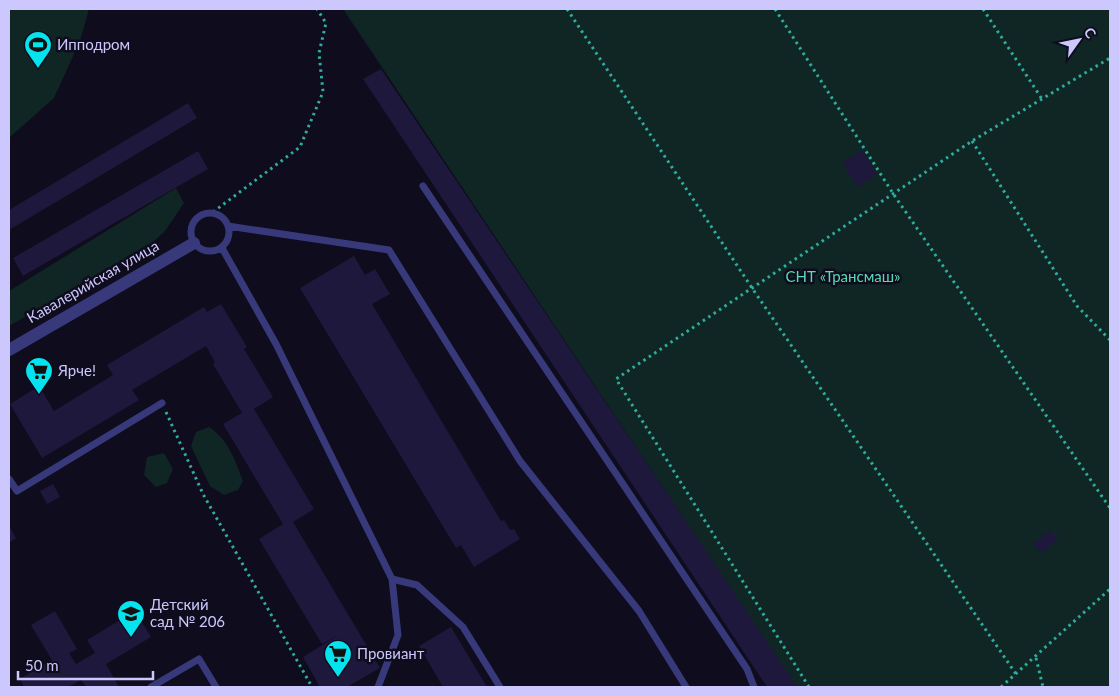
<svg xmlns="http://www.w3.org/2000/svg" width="1119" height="696" viewBox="0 0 1119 696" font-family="Lato,sans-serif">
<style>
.green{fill:#0f2624}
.building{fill:#1e183d}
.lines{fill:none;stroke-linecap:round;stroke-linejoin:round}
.path{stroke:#2fac9d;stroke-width:3;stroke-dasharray:2.5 4;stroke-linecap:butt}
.service{stroke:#38397b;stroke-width:7}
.minor{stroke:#38397b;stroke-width:12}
.labels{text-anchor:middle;stroke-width:5;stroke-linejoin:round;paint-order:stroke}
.poi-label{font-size:15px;fill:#ccc8fe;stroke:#0e0c1d;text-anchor:start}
.park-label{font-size:15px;fill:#57dbb3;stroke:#0e0c1d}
.street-label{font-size:15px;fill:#ccc8fe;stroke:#0e0c1d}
</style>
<rect width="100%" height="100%" fill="#0e0c1d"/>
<path class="green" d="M9 9H89L80 41 54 98 9 138Z
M343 9H1110V687H796Z
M176 188 184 203 165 231 150 245 9 326V291Z
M209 427C228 439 235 460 243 481L238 490 224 495 210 486 191 446 196 432Z
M164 453 173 469 167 483 156 487 144 475 147 457Z"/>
<path class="building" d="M381 69 790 676 796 687H767L363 79Z
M188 103 197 118 9 230V210Z
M862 150 877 174 858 187 842 163Z
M198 151 208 169 23 276 13 258Z
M354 256 365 275 375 269 390 294 372 304 501 521 504 520 510 530 514 529 520 539 474 567 461 545 456 548 300 288Z
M221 304 247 347 244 349 273 397 254 409 314 509 293 522 380 668 347 687H320L303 657 337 636 322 644 259 539 283 524 223 424 242 413 213 364 215 362 206 346 132 390 139 400 42 458 10 404 39 386 54 411 113 375 107 365 204 307 207 312Z
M53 484 60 497 47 504 40 491Z
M9 525 16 538 9 543Z
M1050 530 1058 540 1041 553 1033 543Z
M55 611 77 649 69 653 76 664 95 653 87 640 135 611 151 637 106 664 119 687H86L81 680 68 687H24L20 679 52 660 31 625Z
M451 627 487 687H443L419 646Z"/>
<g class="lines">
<path class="path" d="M567 9 752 288 1016 674
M775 9 894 195 1110 508
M983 9 1042 99
M972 141 1077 306 1110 340
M213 212 300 147 323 92 319 53 326 23 317 9
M166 412 203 494 312 687
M1036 658 1043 687
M809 687 616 379 972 141 1110 58
M1001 687 1110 589"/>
<path class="service" d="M423 186 747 669 754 687
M191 232a19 19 0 1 1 38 0a19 19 0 1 1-38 0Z
M228 226 389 250 520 461 639 611 686 687
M222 248 276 344 392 579 398 635 378 687
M9 479 17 491 162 403
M392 579 417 585 463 627 500 687
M151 687 199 659 216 687"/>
<path class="minor" d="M9 350 194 243"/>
</g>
<defs>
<symbol id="stadium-pin" viewBox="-11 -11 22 30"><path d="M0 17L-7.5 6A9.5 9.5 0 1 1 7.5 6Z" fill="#05e3ee" stroke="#0e0c1d"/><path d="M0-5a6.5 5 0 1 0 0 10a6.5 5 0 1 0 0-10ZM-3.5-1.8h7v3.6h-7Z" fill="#111"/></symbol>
<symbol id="supermarket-pin" viewBox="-11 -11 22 30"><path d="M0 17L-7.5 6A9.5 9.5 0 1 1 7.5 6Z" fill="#05e3ee" stroke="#0e0c1d"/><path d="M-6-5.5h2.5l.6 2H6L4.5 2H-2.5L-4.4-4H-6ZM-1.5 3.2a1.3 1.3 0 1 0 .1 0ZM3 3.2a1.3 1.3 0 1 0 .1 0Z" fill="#111"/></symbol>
<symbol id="school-pin" viewBox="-11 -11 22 30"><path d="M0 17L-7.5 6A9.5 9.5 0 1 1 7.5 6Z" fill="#05e3ee" stroke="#0e0c1d"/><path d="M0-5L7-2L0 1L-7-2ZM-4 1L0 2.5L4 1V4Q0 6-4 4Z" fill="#111"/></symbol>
</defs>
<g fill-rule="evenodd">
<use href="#stadium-pin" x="22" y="29" width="32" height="43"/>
<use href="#supermarket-pin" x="23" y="355" width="32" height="43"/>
<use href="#school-pin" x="115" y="598" width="32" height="43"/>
<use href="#supermarket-pin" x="322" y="638" width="32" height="43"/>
</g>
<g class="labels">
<g class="poi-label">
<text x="57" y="50">Ипподром</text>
<text x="58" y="376">Ярче!</text>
<text x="150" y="610">Детский<tspan x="150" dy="17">сад № 206</tspan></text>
<text x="357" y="659">Провиант</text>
</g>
<g class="park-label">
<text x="843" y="282">СНТ «Трансмаш»</text>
</g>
<g class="street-label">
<text transform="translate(93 282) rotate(-30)" y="5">Кавалерийская улица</text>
</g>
</g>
<rect width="1119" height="696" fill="none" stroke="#ccc8fe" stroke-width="20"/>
<g transform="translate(1079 40) rotate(57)" stroke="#0e0c1d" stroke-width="4" paint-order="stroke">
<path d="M0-4L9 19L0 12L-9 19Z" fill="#ccc8fe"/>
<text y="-8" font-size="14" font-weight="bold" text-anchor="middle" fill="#ccc8fe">С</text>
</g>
<path d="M18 671v8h135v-8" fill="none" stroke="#ccc8fe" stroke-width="2.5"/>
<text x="25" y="671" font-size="15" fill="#ccc8fe" stroke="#0e0c1d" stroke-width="4" paint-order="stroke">50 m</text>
</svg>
